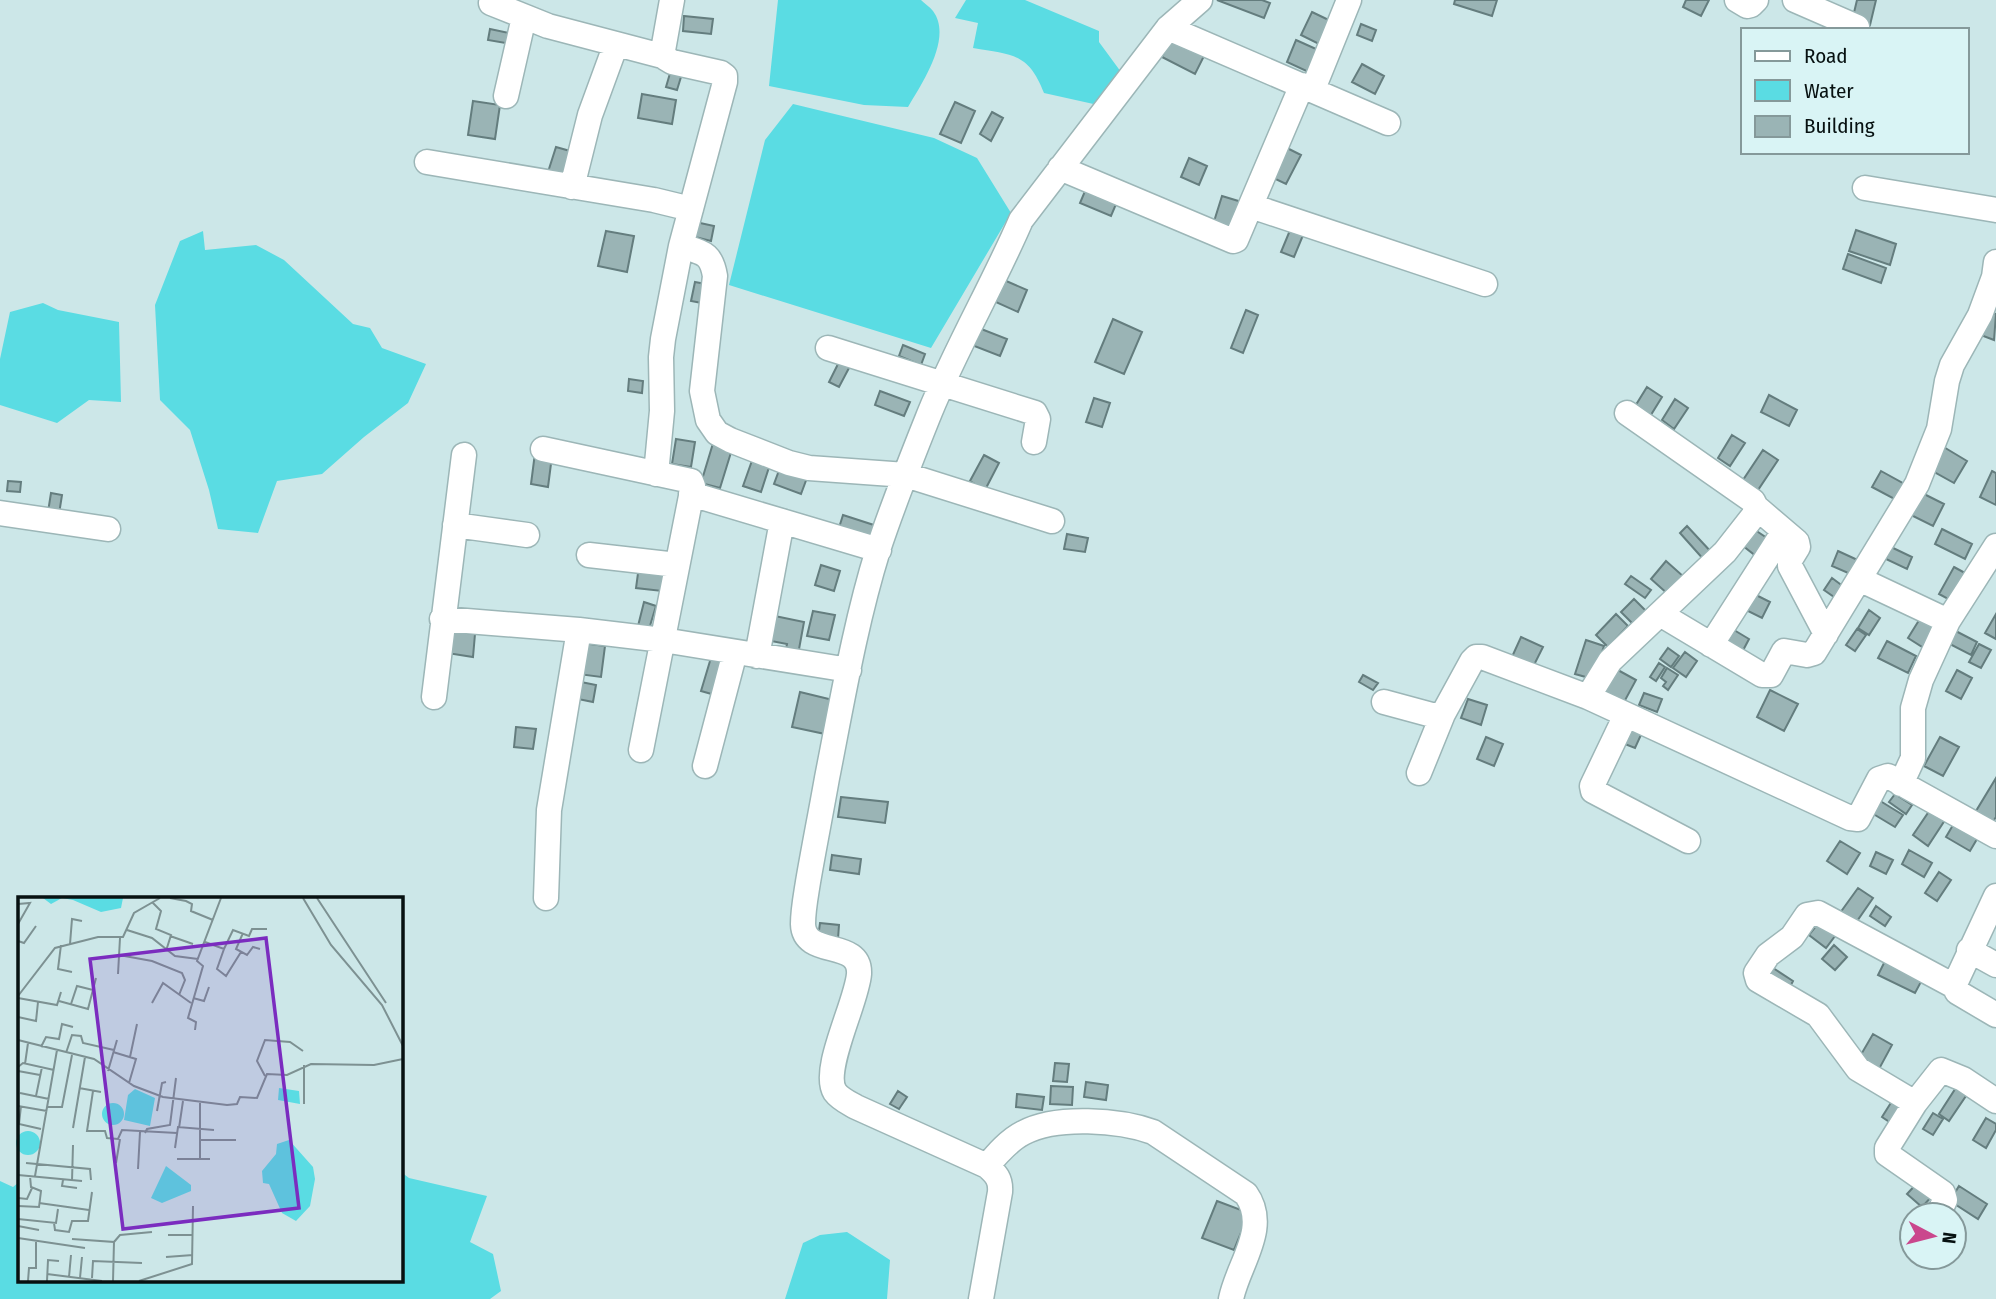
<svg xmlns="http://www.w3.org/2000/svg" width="1996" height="1299" viewBox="0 0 1996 1299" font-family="'Fira Sans Condensed',sans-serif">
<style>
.water{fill:#5adce3}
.building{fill:#9ab4b5;stroke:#647d7e;stroke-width:2}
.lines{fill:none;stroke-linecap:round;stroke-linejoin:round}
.minor-casing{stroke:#9cb6b7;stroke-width:27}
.minor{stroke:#fff;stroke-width:24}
.inset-road{fill:none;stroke:#7d9192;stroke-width:2}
.view{fill:#7b2cbf;fill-opacity:0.15;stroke:#7b2cbf;stroke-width:3.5}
.inset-edge{fill:none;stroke:#071111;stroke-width:3.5}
</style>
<rect width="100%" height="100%" fill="#cce7e8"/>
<path class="water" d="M778 0H921C924 3 930 7 933 11 953 38 922 83 908 107L864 105 769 86Z
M966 0H1025L1099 31V42L1121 72 1098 105 1044 93C1028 52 1012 55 973 48L978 23 955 18Z
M793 104 934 138 977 158 1011 213 931 348 729 285 765 140Z
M203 231 205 250 256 245 284 260 353 324 370 328 382 348 426 364 408 403 364 437 322 474 277 481 258 533 218 529 209 490 190 430 160 400 155 305 180 241Z
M43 303 58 310 119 322 121 402 89 400 57 423 0 405V359L10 312Z
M401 1172 409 1178 487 1196 470 1242 493 1254 501 1291 490 1299H0V1181L13 1187 19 1182V1280H401Z
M847 1232 890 1260 887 1299H785L803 1243 820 1235Z"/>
<path class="building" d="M1217 0H1262L1270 3 1264 18Z
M1455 0H1497L1492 16 1454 4Z
M1686 0H1709L1701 16 1683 7Z
M1857 0H1876L1870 25 1852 21Z
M1312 12 1335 23 1323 46 1301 35Z
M684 16 713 19 711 34 683 31Z
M1361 24 1376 30 1372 41 1357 35Z
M490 29 513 34 511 44 488 40Z
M1173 35 1206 52 1195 74 1162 57Z
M1296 40 1325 53 1315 75 1287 62Z
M673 63 684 67 677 90 666 87Z
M1362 64 1384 76 1375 94 1352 82Z
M642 94 676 100 672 124 638 118Z
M473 101 500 105 495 139 468 135Z
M955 102 975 111 961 143 940 134Z
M992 112 1003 118 991 141 980 134Z
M1283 146 1301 155 1286 184 1269 176Z
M556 147 570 151 563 176 548 172Z
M1189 158 1207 166 1199 185 1181 177Z
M1088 184 1119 197 1111 216 1080 203Z
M1222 196 1245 203 1234 239 1211 231Z
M691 221 714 226 711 241 687 235Z
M1293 223 1306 228 1294 257 1281 252Z
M1856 230 1896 244 1890 265 1849 251Z
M606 231 634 236 627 272 598 266Z
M1848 254 1886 268 1881 283 1843 269Z
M997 277 1027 290 1018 312 987 298Z
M695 282 706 284 702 303 691 301Z
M1246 310 1258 315 1243 353 1231 348Z
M1988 311 1996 314 1994 340 1978 334Z
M1113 319 1142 332 1124 374 1095 362Z
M971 325 1007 339 1000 356 964 342Z
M903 345 925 354 921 365 899 356Z
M840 360 850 366 839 387 829 382Z
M629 379 643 381 642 393 628 391Z
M1647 387 1662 397 1649 418 1634 408Z
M880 391 910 402 904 416 875 405Z
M1769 395 1797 410 1789 426 1761 412Z
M1094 398 1110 403 1102 427 1086 422Z
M1675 399 1688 408 1674 429 1662 420Z
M1732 435 1745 443 1730 466 1718 458Z
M676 439 695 442 691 467 672 464Z
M714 440 733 446 720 488 701 483Z
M1942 446 1967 461 1954 483 1929 469Z
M1763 450 1778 460 1756 493 1741 483Z
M535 453 552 456 548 487 531 484Z
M754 455 771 461 761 492 743 486Z
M984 455 999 463 985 490 970 481Z
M781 465 808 475 801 494 774 484Z
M1881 471 1908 486 1900 502 1872 487Z
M1992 471 1996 473V505L1980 497Z
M8 481 21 482 20 492 7 491Z
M1918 491 1944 504 1933 526 1907 513Z
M51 493 62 495 59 514 48 512Z
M843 515 883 528 877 546 837 534Z
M1687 526 1713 554 1705 561 1680 533Z
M1749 526 1773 542 1761 560 1738 542Z
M1942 529 1972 544 1965 559 1935 544Z
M1067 534 1088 538 1085 552 1064 549Z
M1891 547 1912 557 1907 569 1886 559Z
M1838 551 1862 562 1855 576 1832 566Z
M1666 561 1684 577 1669 595 1651 579Z
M821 565 840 571 834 591 815 585Z
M639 566 665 570 662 591 636 588Z
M1954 567 1965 573 1950 600 1939 594Z
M1631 576 1651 590 1645 598 1625 584Z
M1832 578 1844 587 1837 599 1824 590Z
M1748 591 1770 602 1762 618 1740 607Z
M1634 599 1648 613 1635 626 1621 612Z
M644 602 656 606 649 629 638 626Z
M1869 610 1880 618 1869 635 1858 628Z
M813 611 835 615 829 640 807 636Z
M1616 614 1628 626 1608 647 1596 635Z
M1996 614V639L1985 633Z
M770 615 804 622 797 660 784 658 787 644 766 640Z
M1921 617 1940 628 1927 650 1908 638Z
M1948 627 1977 642 1971 655 1942 640Z
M1857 629 1866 635 1855 651 1846 645Z
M1734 630 1749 639 1739 658 1724 649Z
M450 631 475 634 473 657 447 653Z
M1521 637 1543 647 1532 669 1511 659Z
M1586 640 1604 646 1593 679 1575 674Z
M1887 641 1916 656 1908 673 1878 658Z
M582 643 605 646 601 677 578 674Z
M1979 644 1991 650 1981 668 1969 662Z
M1668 648 1679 656 1671 667 1660 659Z
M713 651 727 656 715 695 701 691Z
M1685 652 1697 661 1686 677 1673 668Z
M1659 663 1665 667 1656 681 1650 677Z
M1667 668 1678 675 1668 690 1663 686 1666 682 1661 678Z
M1616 669 1636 680 1623 704 1603 693Z
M1957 670 1972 678 1961 699 1946 691Z
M1363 675 1378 683 1373 690 1359 682Z
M581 682 596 685 593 702 578 699Z
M1770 690 1798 704 1784 731 1757 717Z
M800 692 833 700 825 734 792 727Z
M1644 693 1662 699 1657 712 1639 705Z
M1468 699 1487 705 1481 725 1461 718Z
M1627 718 1645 726 1635 748 1617 741Z
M516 727 536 729 533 749 514 747Z
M1486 737 1503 744 1494 766 1477 759Z
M1940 737 1959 747 1943 776 1924 766Z
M1996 778V817L1990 826 1973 816Z
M1895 794 1912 805 1906 814 1889 802Z
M841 797 888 802 885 823 838 817Z
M1877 799 1903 815 1895 827 1870 812Z
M1932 807 1947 817 1928 846 1913 835Z
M1953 825 1977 839 1970 851 1946 837Z
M1840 841 1860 853 1847 874 1827 861Z
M1909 850 1932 863 1924 877 1902 864Z
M1876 852 1893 860 1886 874 1870 866Z
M832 855 861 859 859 874 830 870Z
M1939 872 1951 880 1937 901 1925 893Z
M1858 888 1873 898 1855 924 1840 913Z
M1876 906 1891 917 1885 926 1870 916Z
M1821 920 1838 932 1826 948 1809 935Z
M820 923 839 925 838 939 818 938Z
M1834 945 1847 957 1835 970 1822 959Z
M1886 959 1923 978 1915 993 1878 975Z
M1773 968 1793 981 1786 994 1766 982Z
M1873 1034 1892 1045 1879 1069 1859 1058Z
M1055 1063 1069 1064 1067 1082 1053 1081Z
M1961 1080 1972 1087 1949 1121 1939 1114Z
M1086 1082 1108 1085 1106 1100 1084 1097Z
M1051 1086 1073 1087 1072 1105 1050 1104Z
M898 1091 907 1097 899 1109 890 1104Z
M1017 1094 1044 1097 1042 1110 1016 1107Z
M1892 1101 1902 1107 1891 1123 1882 1117Z
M1933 1113 1943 1119 1933 1135 1923 1129Z
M1986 1118 1996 1124V1130L1986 1148 1973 1140Z
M1920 1180 1935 1193 1922 1207 1907 1194Z
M1959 1186 1987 1204 1978 1219 1950 1201Z
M1217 1201 1249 1213 1234 1250 1202 1238Z"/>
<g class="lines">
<defs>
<path id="minor" d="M1737 0 1747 6 1751 5 1756 0
M1795 0 1857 27
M491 3 548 26 662 56
M1168 28 1388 123
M1313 89 1349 0
M506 96 524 17
M427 162 654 200 691 209
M1060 168 1233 241 1236 240 1302 85
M572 187 590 115 616 44
M1865 188 1996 210
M1251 206 1485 284
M681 246C702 253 711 252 715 276L702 391 708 420 717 433 730 440 789 463 809 468 906 475 1052 521
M828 348 1035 413 1038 419 1034 442
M543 449 691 481 693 486 641 750
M656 474 662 411 661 357 663 339 681 246 725 82V76L721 73 672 62 662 56 672 0
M691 494 879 550
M1756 507 1797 542 1798 547 1790 560V566L1826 634
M0 513 108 529
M455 525 527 535
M589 555 677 565
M1859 579 1948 621
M1660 614 1762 675H1771L1784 651 1807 655 1814 653 1917 484 1939 429 1947 381 1952 365 1980 315 1994 277 1996 262
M442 619 579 630 663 640 849 670
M1711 645 1784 531
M757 656 782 521
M434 697 464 455
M1588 697 1610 661 1725 552 1754 515 1756 507 1753 501 1627 413
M1384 702 1432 715 1443 714 1472 661 1476 657H1482L1588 697 1850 818 1858 819 1879 779 1888 776 1996 836
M1626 715 1592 786 1593 791 1688 841
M705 766 735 652
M1419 773 1443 714
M1901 784 1913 758V708L1921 680 1948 621 1996 546
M1996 896 1954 986 1957 992 1996 1015
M546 898 549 810 579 630
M1969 950 1996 965
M1915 1103 1858 1069 1818 1015 1758 980 1756 973 1768 955 1792 937 1807 915 1818 913 1954 986
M987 1166C997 1154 1009 1140 1023 1133 1056 1115 1120 1120 1153 1132L1246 1194C1270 1228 1238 1264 1231 1299
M1938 1215 1945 1200 1943 1193 1887 1154V1148L1915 1103 1941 1070 1963 1079 1996 1101
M981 1299 1000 1192C1001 1179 996 1174 987 1166L856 1107C849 1103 840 1099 835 1092 821 1070 857 1002 859 974 861 938 804 959 803 924 803 910 806 895 808 882 814 847 821 812 827 778 842 702 855 624 878 550 893 504 912 457 930 412 957 346 993 285 1021 220L1168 28 1200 0"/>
</defs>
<use href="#minor" class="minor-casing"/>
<use href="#minor" class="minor"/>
</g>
<g transform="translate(18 897)">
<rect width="385" height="385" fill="#cce7e8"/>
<path d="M25 1H105L103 11 83 15 55 3 44 1 33 7ZM261 191 281 194 282 207 260 203ZM117 192 137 201 132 229 106 223 110 198ZM84 217a11 11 0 1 1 22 0a11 11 0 1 1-22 0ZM-2 246a12 12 0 1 1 24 0a12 12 0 1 1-24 0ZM271 243 295 270 297 282 292 309 278 324 264 316 251 287 245 286 244 274 258 257 259 247ZM148 269 173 288V294L144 306 133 301Z" fill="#5adce3"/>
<path class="inset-road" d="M152 1 168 4 174 7 173 14 195 23M285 1 313 48 364 108 385 149M299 1 368 106M134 5 143 14 138 32 153 38 148 54M0 7 12 6 0 27M109 33 134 41 157 59 180 62M225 36 218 52 229 58 235 50 242 52M152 39 175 47M0 44 6 46 18 29M187 45 206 52 215 33 231 39 234 32H249M52 47 54 22 64 24M43 48 40 72 54 75M206 52 199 72 208 79 223 55M101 58 134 64 164 76 167 83 161 98M100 77 102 41M0 99 37 51 80 40H105L116 16 142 1M0 101 39 108 43 95M175 101 186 104 191 90M41 104 70 112 78 81M134 106 145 86 173 106M53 107 59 89 75 93M0 120 18 124 20 105M177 133 178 125 170 121 185 69 179 64 203 1M0 143 76 162 116 189 145 200 209 208 219 207 222 200 239 201 249 177 269 178 293 167 356 168 385 162M23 150 28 140 41 142 44 127 55 130M95 155 118 162 111 186M48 156 54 138 63 139 65 146 96 153M112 160 119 127M7 167 10 146M286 168V207M0 170 5 166 36 173M0 174 22 178M90 174 99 143M247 179 239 164 247 143 272 145 285 154M61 191 83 195M75 194 69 234H87L89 241 100 242 104 233 159 236M2 196 31 202M18 199 24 170M0 209 29 214M3 209 1 227 23 232M29 210H44L54 158M139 214 144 186 148 185M55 231 67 160M161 231 165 204M127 236 129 232 152 228 158 181M181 243H218M157 251 160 230 196 233M159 262H192M182 262V206M8 266 72 272 73 283M98 266 102 242M120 272 122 235M0 278 64 284M17 279 39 153M45 283 44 289 59 291M54 284 55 248M0 301 9 302 14 291M21 306 71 313M0 309 21 310 23 294 13 290 12 279M0 322 38 326 40 312M36 326 37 333 51 335 54 324H70L74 295M0 329 21 333M150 338H174M0 341 67 351M54 342 96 345 95 384M96 345 102 338 134 335M148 360 175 358M29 377 84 384M51 380 53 358M62 381 64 360M74 381 75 364 124 366M10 384 11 371H18V344M29 384 30 363 41 364M121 384 174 367 175 309"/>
<path class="view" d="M248 41 281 311 105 332 72 62Z"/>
<rect width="385" height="385" class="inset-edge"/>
</g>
<rect x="1741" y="28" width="228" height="126" fill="#d9f4f5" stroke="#85999a" stroke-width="2"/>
<rect x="1755" y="51" width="35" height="10" fill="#ffffff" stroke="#85999a" stroke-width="2"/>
<text x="1804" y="63" font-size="21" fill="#071111">Road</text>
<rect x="1755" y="80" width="35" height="21" fill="#5adce3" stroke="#85999a" stroke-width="2"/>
<text x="1804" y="98" font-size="21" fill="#071111">Water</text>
<rect x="1755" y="116" width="35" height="21" fill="#9ab4b5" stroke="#85999a" stroke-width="2"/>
<text x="1804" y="133" font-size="21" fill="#071111">Building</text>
<g transform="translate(1933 1236) rotate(97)"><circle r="33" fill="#d9f4f5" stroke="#85999a" stroke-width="2"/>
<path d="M0-5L12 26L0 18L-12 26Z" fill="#ca478d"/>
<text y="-10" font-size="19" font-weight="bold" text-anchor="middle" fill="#071111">N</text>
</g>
</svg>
